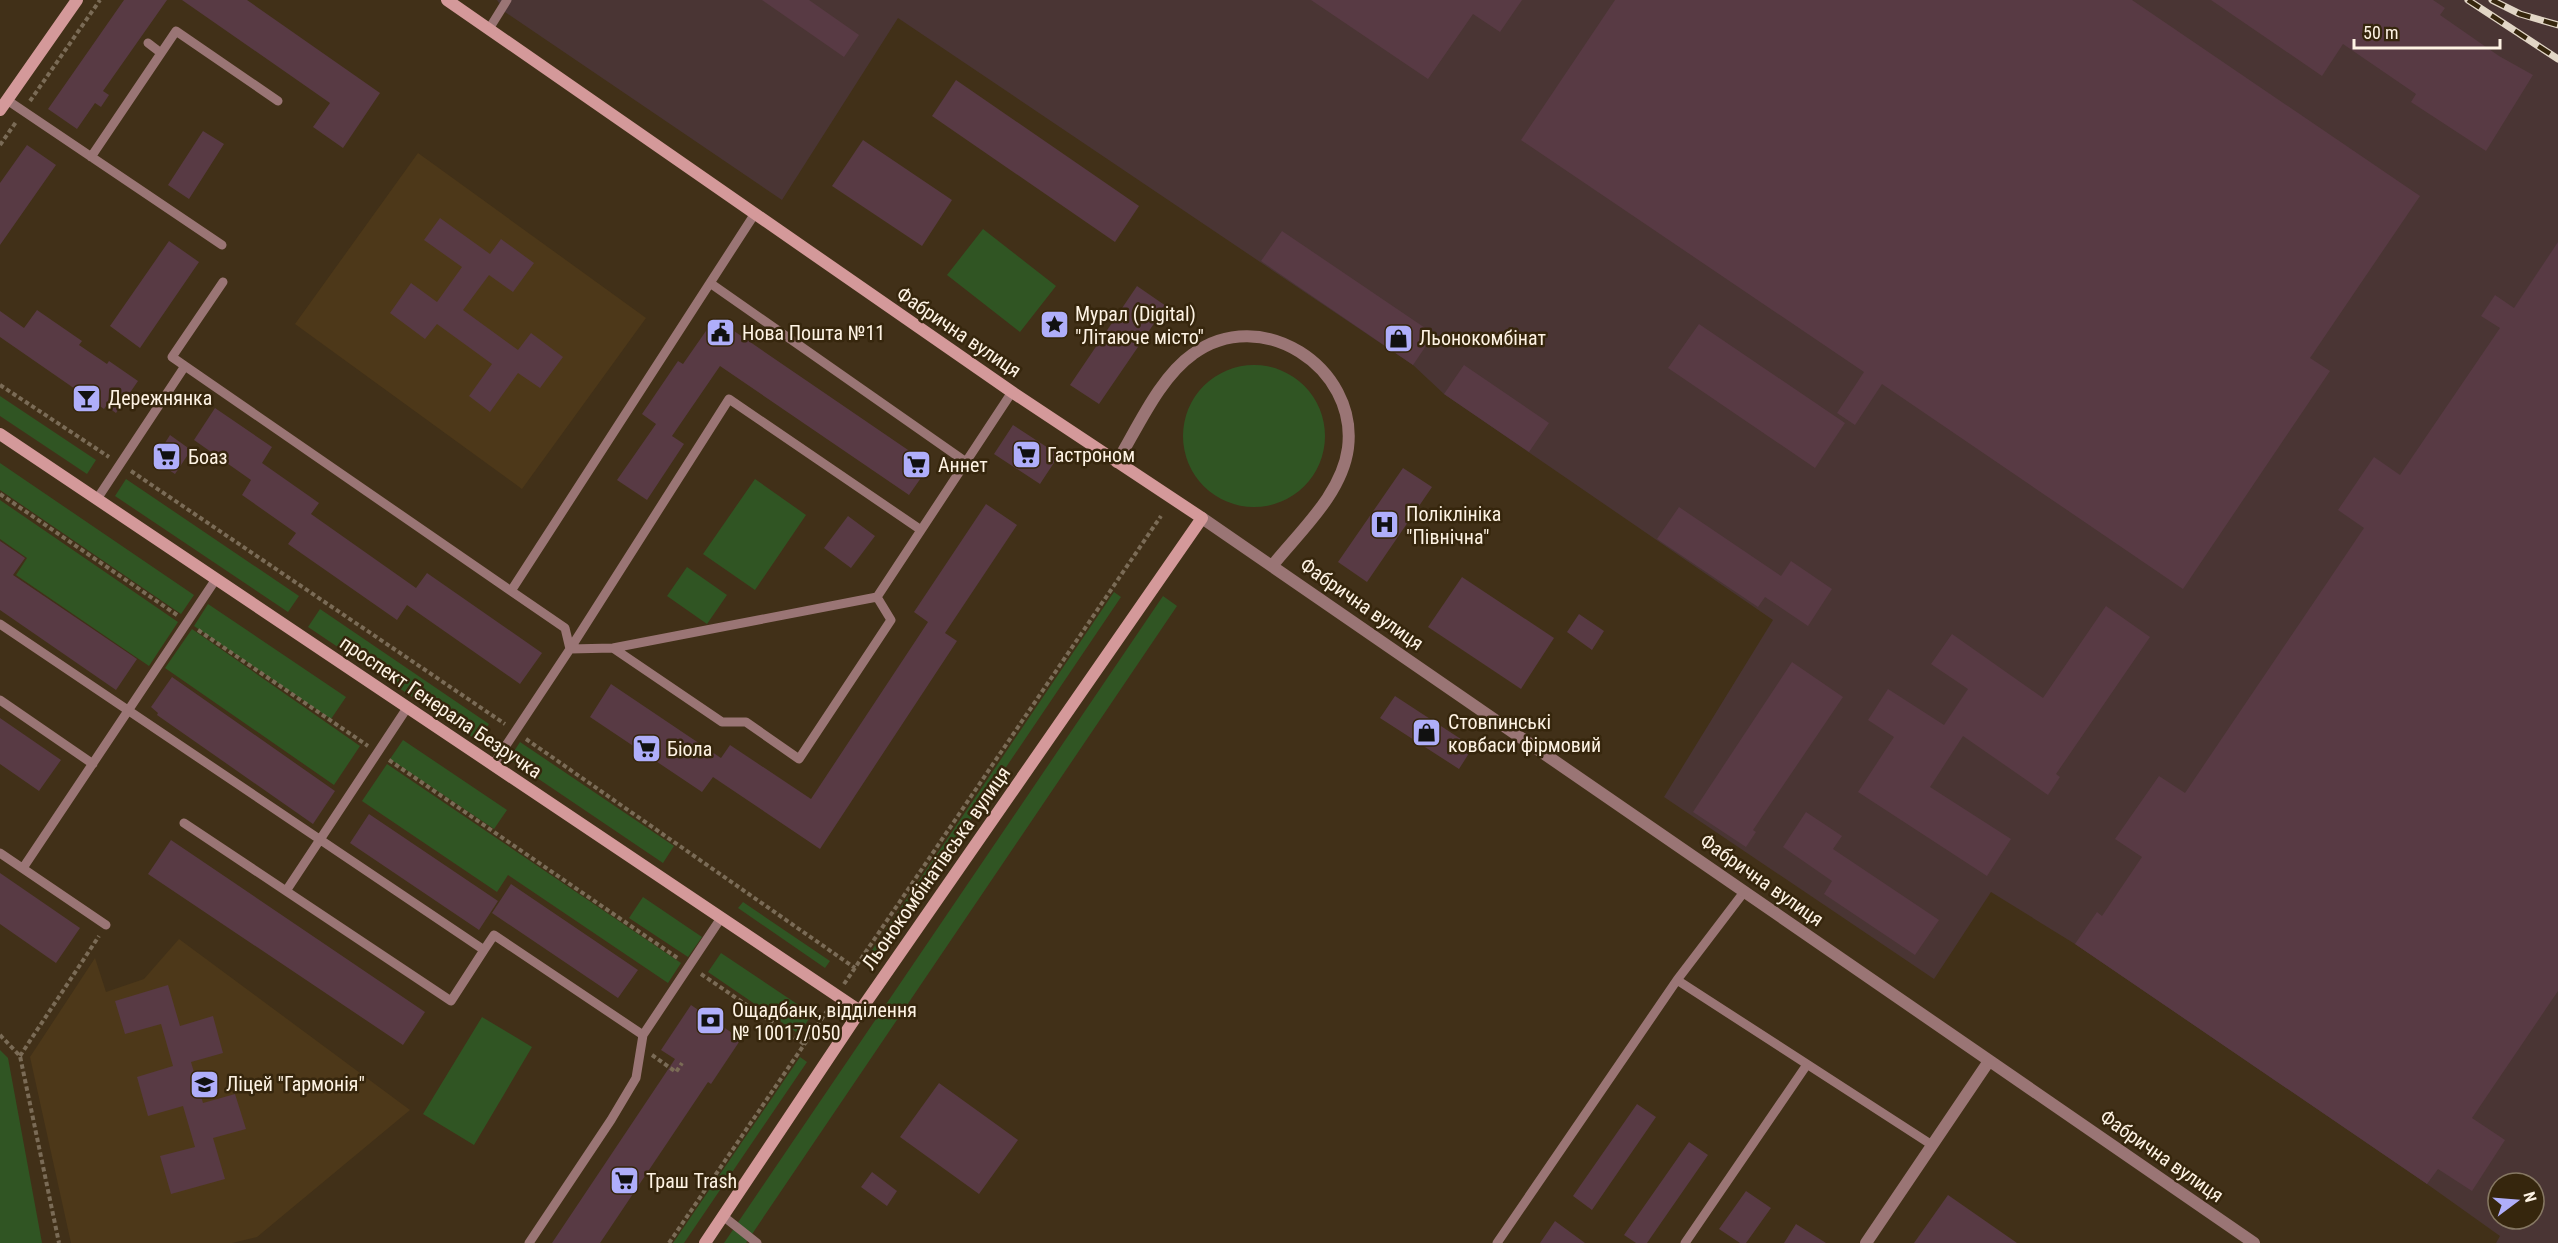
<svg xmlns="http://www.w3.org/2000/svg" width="2558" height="1243" viewBox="0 0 2558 1243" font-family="'Roboto Condensed',sans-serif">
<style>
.industrial{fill:#4a3534;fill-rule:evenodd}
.built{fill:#4d3819}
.green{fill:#305523}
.building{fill:#583a44}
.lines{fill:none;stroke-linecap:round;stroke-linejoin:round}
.path{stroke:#7a6b56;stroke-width:4;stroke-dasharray:4.5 3;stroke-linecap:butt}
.lane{stroke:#9a7575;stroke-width:9}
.street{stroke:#9a7575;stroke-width:12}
.secondary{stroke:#d4999a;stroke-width:12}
.rail-casing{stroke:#e2d6c6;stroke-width:7}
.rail{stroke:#36260d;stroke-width:4.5;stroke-dasharray:14;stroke-linecap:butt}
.labels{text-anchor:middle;stroke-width:5;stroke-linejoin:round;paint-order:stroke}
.poi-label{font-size:20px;fill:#fef3e4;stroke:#36260d;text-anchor:start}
.street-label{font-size:20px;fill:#fef3e4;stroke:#36260d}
</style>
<rect width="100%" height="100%" fill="#413018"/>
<path class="industrial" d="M497 0H2558V1243H2496L2500 1236 2427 1184 2075 944 1991 892 1934 979 1664 797 1773 620 1444 394 1413 365 898 18 782 200 505 12ZM2498 1183H2534V1219H2498Z"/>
<path class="built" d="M418 153 646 318 522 489 295 324Z
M179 939 410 1110 257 1237 232 1243H71L30 1057 95 958 106 992 144 979Z"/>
<path class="green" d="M983 229 1056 286 1020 332 947 275Z
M1183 436a71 71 0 1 1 142 0a71 71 0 1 1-142 0Z
M0 396 96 460 87 474 0 416Z
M0 463 194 595 181 614 0 490Z
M126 479 299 596 288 612 115 496Z
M755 479 806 515 755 590 703 554Z
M0 500 178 622 149 666 16 575 27 558 0 539Z
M687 567 727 595 707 624 667 596Z
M1114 592 1121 597 873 964 866 959Z
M1163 596 1177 606 746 1243H724Z
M208 604 346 697 331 719 194 626Z
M320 609 489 724 478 741 308 627Z
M192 629 360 746 334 785 165 668Z
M403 740 507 810 494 829 390 759Z
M520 742 674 846 663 863 509 759Z
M387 764 681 963 668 983 508 875 497 892 362 801Z
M643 897 702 937 688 957 629 918Z
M743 902 830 961 825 968 738 908Z
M721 953 812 1014 799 1034 708 972Z
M482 1017 532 1047 474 1145 423 1114Z
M0 1050 8 1058 42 1243H0Z
M800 1057 807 1062 684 1243H673Z"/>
<path class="building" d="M124 0H167L103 91 109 95 101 107 95 103 77 129 48 109Z
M182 0H247L380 93 343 148 313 127 330 103Z
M762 0H809L859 35 844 57Z
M1311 0H1522L1500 32 1473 14 1428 79Z
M1615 0H2132L2420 196 2310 358 2330 371 2183 589 1882 384 1855 425 1837 413 1864 372 1521 140Z
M2211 0H2433L2445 8 2440 15 2499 56 2533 75 2486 151 2411 102 2416 94 2343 44 2322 76Z
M956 80 1139 206 1115 242 932 116Z
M203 131 224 144 189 199 168 185Z
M863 140 952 200 922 246 832 186Z
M27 145 56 165 0 245V183Z
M440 218 490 254 501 239 534 263 513 292 489 275 463 310 518 350 531 333 563 357 540 388 518 373 490 412 469 396 492 364 437 324 425 339 390 313 411 283 437 302 462 267 424 240Z
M1282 231 1434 334 1413 365 1261 261Z
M169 241 199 262 140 348 110 326Z
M2558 242V991L2472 1118 2505 1140 2472 1191 2438 1169 2427 1184 2075 944 2097 912 2102 916 2142 857 2115 839 2159 776 2185 793 2364 528 2338 510 2374 457 2400 475 2500 328 2481 316 2495 295 2514 308Z
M1137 286 1166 306 1099 404 1070 385Z
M37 310 82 341 79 345 107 364 109 361 138 381 116 413 106 406 104 409 0 337V311L24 328Z
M715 318 930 465 909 495 720 366 672 436 684 444 647 500 617 480 656 424 642 414 678 361 683 364Z
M1699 324 1845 423 1815 468 1668 368Z
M1464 365 1549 423 1529 452 1444 394Z
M215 408 272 447 262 463 319 503 311 514 416 588 427 573 542 653 520 684 407 605 397 620 288 544 296 533 242 495 251 480 194 440Z
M1013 425 1059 455 1040 484 994 454Z
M170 435 191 450 175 474 154 460Z
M1403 468 1432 487 1367 582 1338 562Z
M986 504 1017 525 945 633 957 641 820 849 713 777 702 792 590 717 611 684 721 758 730 745 811 799 928 622 914 612Z
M1679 507 1781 576 1791 561 1832 589 1808 626 1765 597 1758 607 1657 539Z
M848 516 875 536 851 568 824 548Z
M0 541 25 558 13 575 137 659 116 690 0 610Z
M1462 577 1554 638 1521 689 1428 627Z
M2106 606 2150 637 2056 774 2060 777 2048 795 1963 736 1930 787 2011 839 1987 876 1858 792 1894 737 1868 720 1888 689 1944 725 1968 689 1931 664 1952 634 2043 698Z
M1579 614 1604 631 1592 650 1567 632Z
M1792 662 1843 697 1753 830 1756 832 1746 847 1693 812Z
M172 677 335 791 313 824 157 715 158 713 151 707Z
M1395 696 1473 747 1459 769 1380 718Z
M0 718 61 760 39 791 0 764Z
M1806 812 1842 836 1833 849 1939 920 1915 955 1824 894 1832 881 1783 847Z
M369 814 498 901 479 930 350 843Z
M171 840 425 1012 403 1045 148 874Z
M0 873 80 928 56 963 0 924Z
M511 884 638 970 618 998 492 913Z
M168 985 180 1026 213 1016 223 1053 191 1062 203 1103 235 1094 246 1129 213 1138 225 1179 171 1194 160 1156 195 1147 183 1106 148 1116 137 1077 173 1066 161 1024 125 1034 115 1001Z
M691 1005 741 1039 711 1084 708 1082 600 1243H552L675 1059 661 1050Z
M939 1083 1018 1140 979 1194 900 1137Z
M1637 1104 1656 1117 1592 1210 1573 1196Z
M1689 1142 1708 1155 1647 1243H1636L1624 1235Z
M872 1172 897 1191 887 1206 861 1187Z
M1746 1191 1771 1208 1746 1243H1740L1719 1229Z
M1948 1195 2017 1243H1914Z
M1555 1221 1585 1243H1540Z
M1796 1224 1826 1243H1784Z"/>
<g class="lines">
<path class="path" d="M30 101 100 0
M0 145 16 122
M0 385 109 457
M131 471 505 724
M0 494 177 615
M198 630 368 746
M526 739 855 968
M389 760 679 959
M701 974 804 1044
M844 984 1161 516
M0 1035 20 1056 59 1243
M652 1055 676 1072 682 1063
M20 1056 99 936
M669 1243 829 1008"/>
<path class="lane" d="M489 29 507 0
M148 43 161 53
M7 100 222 245
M91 157 176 31 278 101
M754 215 710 283 966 462
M710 283 511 591 565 628 570 649 729 399 921 530
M185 366 172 357 223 282
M97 499 185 366 511 591
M0 624 484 950 494 935 643 1035 721 918
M613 648 722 722H746L799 759 891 620 877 597
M0 700 93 764
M407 708 286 891 451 1001 484 950
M493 765 570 649 613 648 877 597 1012 392
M184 823 286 891
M0 853 106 925
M23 868 216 579
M1677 980 1744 892
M723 1216 757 1243
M529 1243 611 1120 636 1078 643 1035
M1497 1243 1677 980 1932 1145
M1685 1243 1806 1066"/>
<path class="street" d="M1117 462C1138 427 1160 377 1193 354 1261 304 1358 367 1348 448 1342 494 1300 531 1272 566
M1202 518 2254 1243
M1866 1243 1989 1061"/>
<path class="secondary" d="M447 0 1012 392 1202 518 860 1011 705 1243
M0 110 77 0
M0 434 860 1011"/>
<defs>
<path id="rail" d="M2468 0 2558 59
M2492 0 2520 14 2558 25"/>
</defs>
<use href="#rail" class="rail-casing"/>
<use href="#rail" class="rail"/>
</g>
<defs>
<symbol id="sight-square" viewBox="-11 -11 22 22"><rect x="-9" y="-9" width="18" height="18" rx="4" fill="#afaefa" stroke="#36260d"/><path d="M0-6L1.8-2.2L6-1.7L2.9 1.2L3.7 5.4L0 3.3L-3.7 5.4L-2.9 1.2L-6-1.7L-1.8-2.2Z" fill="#111"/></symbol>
<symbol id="civic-square" viewBox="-11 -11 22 22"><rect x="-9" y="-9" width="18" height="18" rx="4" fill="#afaefa" stroke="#36260d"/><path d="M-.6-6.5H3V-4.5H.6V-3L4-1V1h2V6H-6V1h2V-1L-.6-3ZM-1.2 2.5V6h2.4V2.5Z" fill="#111"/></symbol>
<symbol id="shop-square" viewBox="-11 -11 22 22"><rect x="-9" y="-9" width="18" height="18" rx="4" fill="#afaefa" stroke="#36260d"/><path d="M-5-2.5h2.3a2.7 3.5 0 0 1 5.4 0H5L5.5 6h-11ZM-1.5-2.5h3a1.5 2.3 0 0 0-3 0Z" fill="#111"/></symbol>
<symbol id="bar-square" viewBox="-11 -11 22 22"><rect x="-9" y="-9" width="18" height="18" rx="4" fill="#afaefa" stroke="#36260d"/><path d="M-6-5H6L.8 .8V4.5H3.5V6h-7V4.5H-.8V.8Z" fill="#111"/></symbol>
<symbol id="supermarket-square" viewBox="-11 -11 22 22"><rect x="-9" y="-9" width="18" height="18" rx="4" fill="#afaefa" stroke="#36260d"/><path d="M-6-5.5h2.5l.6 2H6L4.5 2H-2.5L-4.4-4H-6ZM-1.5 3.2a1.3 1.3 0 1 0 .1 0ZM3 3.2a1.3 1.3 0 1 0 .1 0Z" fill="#111"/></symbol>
<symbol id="hospital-square" viewBox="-11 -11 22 22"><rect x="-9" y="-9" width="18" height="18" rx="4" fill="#afaefa" stroke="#36260d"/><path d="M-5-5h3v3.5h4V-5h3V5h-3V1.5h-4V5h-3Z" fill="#111"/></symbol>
<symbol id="bank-square" viewBox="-11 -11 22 22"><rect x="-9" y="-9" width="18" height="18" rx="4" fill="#afaefa" stroke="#36260d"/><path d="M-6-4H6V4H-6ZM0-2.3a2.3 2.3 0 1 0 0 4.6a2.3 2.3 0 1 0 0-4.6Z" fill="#111"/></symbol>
<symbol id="school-square" viewBox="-11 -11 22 22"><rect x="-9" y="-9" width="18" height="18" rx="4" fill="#afaefa" stroke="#36260d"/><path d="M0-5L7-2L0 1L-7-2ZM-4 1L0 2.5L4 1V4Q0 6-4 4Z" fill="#111"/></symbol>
</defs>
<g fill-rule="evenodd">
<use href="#sight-square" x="1038" y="308" width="33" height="33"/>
<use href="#civic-square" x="704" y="316" width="33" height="33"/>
<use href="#shop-square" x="1382" y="322" width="33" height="33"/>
<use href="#bar-square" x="70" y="382" width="33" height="33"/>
<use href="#supermarket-square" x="1010" y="438" width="33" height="33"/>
<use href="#supermarket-square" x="150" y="440" width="33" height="33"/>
<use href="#supermarket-square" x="900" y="448" width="33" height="33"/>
<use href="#hospital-square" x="1368" y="508" width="33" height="33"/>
<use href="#shop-square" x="1410" y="716" width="33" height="33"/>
<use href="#supermarket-square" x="630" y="732" width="33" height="33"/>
<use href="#bank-square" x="694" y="1004" width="33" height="33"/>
<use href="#school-square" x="188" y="1068" width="33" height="33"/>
<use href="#supermarket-square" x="608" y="1164" width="33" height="33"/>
</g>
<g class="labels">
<g class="poi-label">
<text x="1075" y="321">Мурал (Digital)<tspan x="1075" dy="23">"Літаюче місто"</tspan></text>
<text x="742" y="340">Нова Пошта №11</text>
<text x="1419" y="345">Льонокомбінат</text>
<text x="108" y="405">Дережнянка</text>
<text x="1047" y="462">Гастроном</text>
<text x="188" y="464">Боаз</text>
<text x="938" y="472">Аннет</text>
<text x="1406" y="521">Поліклініка<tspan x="1406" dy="23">"Північна"</tspan></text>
<text x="1448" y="729">Стовпинські<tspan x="1448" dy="23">ковбаси фірмовий</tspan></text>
<text x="667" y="756">Біола</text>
<text x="732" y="1017">Ощадбанк, відділення<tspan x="732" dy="23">№ 10017/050</tspan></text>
<text x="226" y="1091">Ліцей "Гармонія"</text>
<text x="646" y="1188">Траш Trash</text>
</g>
<g class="street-label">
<text transform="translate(959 332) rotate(34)" y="7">Фабрична вулиця</text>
<text transform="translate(1362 604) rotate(35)" y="7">Фабрична вулиця</text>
<text transform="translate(441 707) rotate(34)" y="7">проспект Генерала Безручка</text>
<text transform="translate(936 868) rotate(-55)" y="7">Льонокомбінатівська вулиця</text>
<text transform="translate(1762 880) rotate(35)" y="7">Фабрична вулиця</text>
<text transform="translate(2162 1156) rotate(35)" y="7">Фабрична вулиця</text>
</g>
</g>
<g transform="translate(2516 1201) rotate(74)"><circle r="28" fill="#36260d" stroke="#867863" stroke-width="1.5"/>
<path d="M0-4.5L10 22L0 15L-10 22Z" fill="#afaefa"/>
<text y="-9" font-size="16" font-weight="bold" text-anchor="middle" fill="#fef3e4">N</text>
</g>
<path d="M2354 39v9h146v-9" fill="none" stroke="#fef3e4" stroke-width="3"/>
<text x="2363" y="39" font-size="18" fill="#fef3e4" stroke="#36260d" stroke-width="4.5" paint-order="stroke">50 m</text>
</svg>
